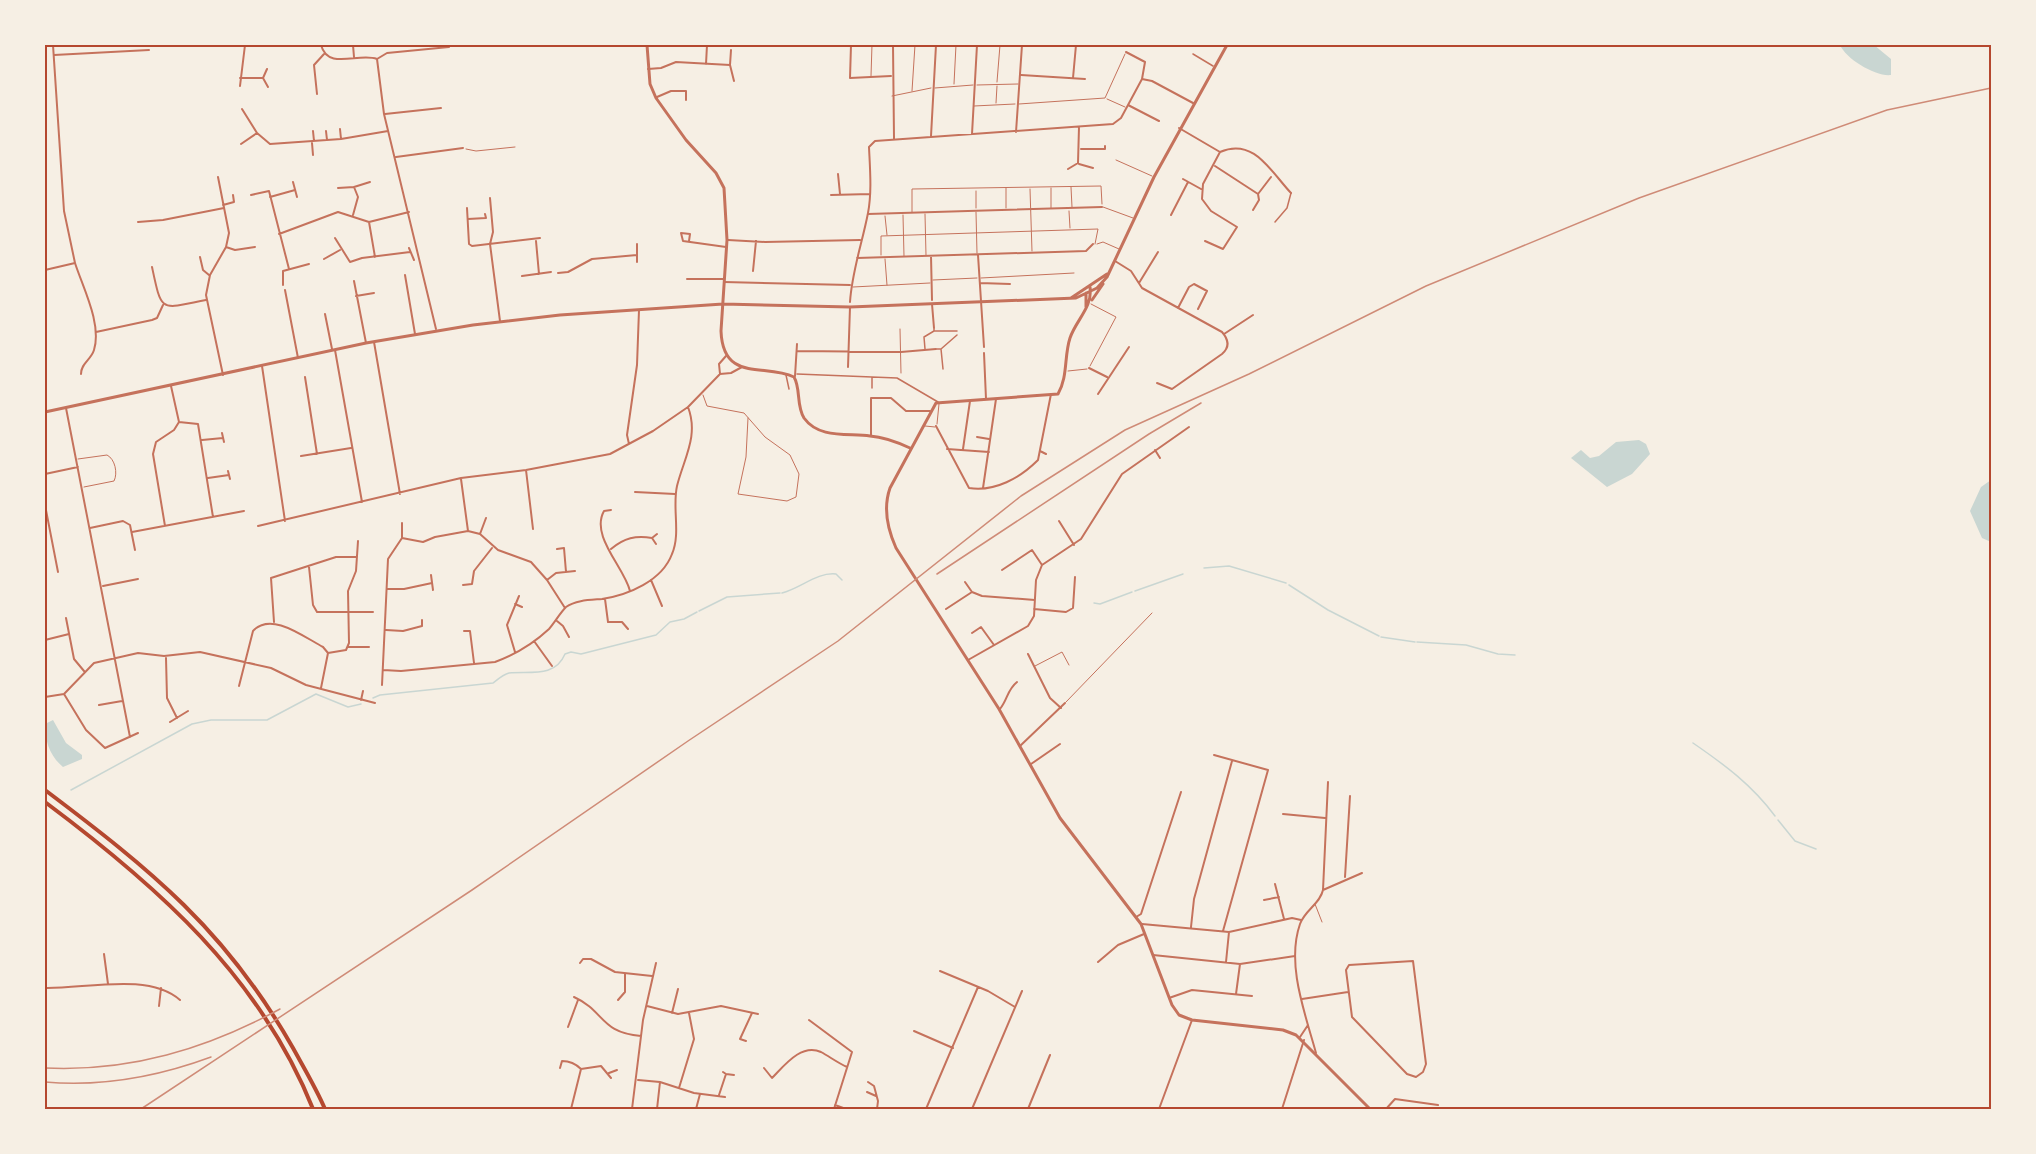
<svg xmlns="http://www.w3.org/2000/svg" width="2036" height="1154" viewBox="0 0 2036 1154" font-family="'Playfair Display',serif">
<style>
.water{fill:#c9d6d2}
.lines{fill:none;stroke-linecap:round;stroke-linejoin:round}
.stream{stroke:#c9d6d2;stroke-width:1.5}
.service{stroke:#c5725c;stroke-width:1}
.pedestrian{stroke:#c5725c;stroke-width:1.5}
.minor{stroke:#c5725c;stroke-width:2}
.tertiary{stroke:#c5725c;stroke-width:3}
.motorway{stroke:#b5482f;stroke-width:4}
.rail{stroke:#cf8b77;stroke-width:1.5}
.neatline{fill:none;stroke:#b5482f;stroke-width:2}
</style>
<rect width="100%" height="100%" fill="#f6efe4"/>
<path class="water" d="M1840 45H1874L1891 59V75C1876 77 1846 59 1840 45Z
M1639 440 1646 444 1650 454 1632 474 1607 487 1571 458 1581 450 1590 458 1599 456 1616 442Z
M1991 480V542L1982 538 1970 511 1981 487Z
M53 720 66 743 82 755V759L63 767C50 756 45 742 45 724Z"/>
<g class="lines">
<path class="stream" d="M1204 568 1229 566 1286 583
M1289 585 1328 610 1379 636
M1135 591 1183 574
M782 593C801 588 817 572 836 574L842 580
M1094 603 1100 604 1132 592
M699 611 727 597 780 593
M1381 637 1415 642
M1417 642 1466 645 1498 654 1515 655
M373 698 380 695 493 683C498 679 504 674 509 673 530 671 555 678 565 654L571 652 581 654 656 635 670 622 684 619 697 612
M1693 743C1725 765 1752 785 1775 816
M71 790 192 724 211 720H267L316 694 348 707 361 704
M1778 820 1795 841 1816 849"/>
<path class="service" d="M871 76 872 45
M997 82 1000 45
M954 84 956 45
M977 85 1018 84
M935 88 973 85
M912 91 915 45
M892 96 931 88
M1107 99 1125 107
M996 103 997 86
M1019 104 1105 98 1125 54
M974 106 1015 104
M466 149 476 151 515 147
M1116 160 1152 176
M1071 187 1072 207
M1006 188V208
M1051 188V208
M1030 189 1032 251
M976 191V208
M1103 207 1133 218
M1069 211 1070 228
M912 212V189L1101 186 1102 204
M976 212 977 253
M925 214 926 255
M903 215 904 256
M885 216 887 235
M1097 244 1103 242 1119 249
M881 255V236L1098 229 1095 244
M885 259 887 285
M981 278 1074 273
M933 280 977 278
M853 287 930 283
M900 329 901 373
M1090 366 1116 317 1091 304
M1068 371 1087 369
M703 395 707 406 744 413 765 437 790 455 799 474 796 497 787 501 738 494 746 457 748 418
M937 424 939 404
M925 426 935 427
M78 459 107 455C115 459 118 473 114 481L84 487
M1035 666 1062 652 1069 665
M1066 702 1152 613
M1315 904 1322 922"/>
<path class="pedestrian" d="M1193 54 1213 66
M1275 222 1287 208 1291 193
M934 329V331H957
M925 349 924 337 934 331
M937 349H941L943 369
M941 349 957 335
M797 374 897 378 938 402
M786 375 789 389
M872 388V377"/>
<path class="minor" d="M321 45C328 71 359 52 377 59L384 114 436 329
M353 45 354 57
M731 45V46
M851 45 850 78 891 76
M893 45 894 138
M731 50 730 65 734 81
M1126 52 1145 62 1142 79
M54 55 149 50
M377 59 387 53 449 47
M706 64 707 45
M267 69 263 78 268 87
M648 69 661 68 676 62 730 65
M1021 75 1085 79
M240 78H263
M1073 78 1076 45
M240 86 245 45
M317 94 314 65 324 54
M657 97 671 91H686V100
M1128 105 1159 121
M242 109 257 133 270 144 341 139 388 131
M385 114 441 108
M1179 128 1220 152C1254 137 1271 172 1291 193
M340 129 341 139
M313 131 314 141
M326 131 327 140
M1016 132 1022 45
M972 134 977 45
M931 136 936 45
M312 143 313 155
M241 144 257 133
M1081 149H1105V146
M396 157 463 148
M1079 164 1093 168
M1215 166 1258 194 1259 200 1253 210
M1068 169 1078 163 1079 127
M838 174 840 194
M218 177 229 233 226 247 210 275 206 295 223 375
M1183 179 1201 189
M293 182 297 197
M338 188 354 187 370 182
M1258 194 1271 177
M251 195 269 191 289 269
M831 195 870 194
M270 197 295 190
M490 198 493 232 490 244 500 321
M223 205 234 202 233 195
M467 208 469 244 472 246 540 238
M868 214 1102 207
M353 215 358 197 354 187
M1171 215 1188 182
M468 219 486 218 485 214
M138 222 163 220 224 208
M369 222 375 257
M279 234 338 212 369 222 409 212
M335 238 350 262 362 258 410 252
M728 240 765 242 860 240
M536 241 539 274
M689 241 690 234 681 233 683 241 726 247
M1205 241 1223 249 1237 227 1211 211 1202 199 1203 184 1220 152
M637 244V262
M226 247 235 250 255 247
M409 248 414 260
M978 255 984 347
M931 256 932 300
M200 257 203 270 209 275
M857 258 1086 251 1093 244
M324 259 340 250
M1115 261 1131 271 1142 288 1222 332C1229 340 1230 347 1222 354L1172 389 1157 383
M75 263C83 288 102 324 94 350 91 360 81 363 81 374
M152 267C162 314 160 309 206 300
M45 270 75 263 64 211 53 45
M753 271 756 241
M558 273 568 272 592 259 637 255
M405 275 415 334
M522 276 551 272
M687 279H723
M354 281 366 343
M724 282 850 285
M980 283 1010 284
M1139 283 1158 252
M283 285V271L309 264
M285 290 298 358
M356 296 374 293
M850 302C852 271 862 244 868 213 872 192 870 169 869 147L875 141 1113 124 1121 118 1142 79 1152 81 1193 103
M932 304 934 328
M1178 308 1189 287 1194 284 1207 291 1198 309
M325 314 332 349
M96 332 152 320 157 318 163 305
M1224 334 1253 315
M374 342 400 494
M335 350 362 502
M797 351 901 352 936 349
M984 353 986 399
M262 366 285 521
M848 367 850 307
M1089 368 1107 377
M720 374 731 373 742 367
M720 374 719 364 726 356
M795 376 797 344
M305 377 317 454
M1098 394 1129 347
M66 408 130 737
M179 422 198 424 213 517
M936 426 969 488C995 492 1020 478 1038 460L1051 394
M222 433 224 442
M871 436V398H891L906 411H930
M977 437 989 439
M202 440 223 438
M629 444 627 435 637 365 639 310
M947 449 989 452
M963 449 970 401
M1155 450 1160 458
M1040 451 1046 454
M301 456 351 448
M526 470 533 529
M228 471 230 479
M45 474 78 467
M208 478 229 475
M461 479 468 531 480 534 498 550 531 562 547 580 565 608
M983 488 996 399
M635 492 675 494
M45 505 58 572
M611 510 604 511C590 536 624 567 630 591
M1059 521 1074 545
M165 526 153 454 156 442 174 430 179 422 171 386
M258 526 461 478 526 470 610 454 653 431 688 407 720 374
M90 528 123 521 130 525 135 550
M132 532 244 511
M480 534 486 518
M402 538V523
M652 538 657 534
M557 549 564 548 566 572
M611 549C624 538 636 535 652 538L656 544
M309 567 313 605 317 612H373
M1002 570 1032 550 1042 565
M431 575 433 590
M547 580 556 573 575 571
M651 580 662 606
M965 582 972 592
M463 585 472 584 474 571 492 548
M103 586 138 579
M388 589H404L432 583
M605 599 608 622H622L628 629
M515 604 522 607
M946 609 972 592 982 596 1035 600
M1034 609 1066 612 1073 608 1075 577
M66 618 74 659 84 671
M557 621 563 626 569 637
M274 622 271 578 336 557H356
M386 630 403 631 422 626V620
M464 631H470L474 663
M972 633 981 627 994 645
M45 640 69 634
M534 641 552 666
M348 647H369
M515 652 507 625 519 596
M1028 654 1050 698 1061 708
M166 658 167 698 177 718
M968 660 1028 626 1034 616 1036 580 1042 565 1081 539 1122 474 1189 427
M383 670 401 671 495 662C514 655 534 643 549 629 555 622 560 613 566 607 576 600 590 600 602 599 628 595 662 581 672 554 681 533 672 508 677 486 684 458 699 436 688 407
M382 685 388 559 402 538 423 542 435 537 468 531
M239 686 253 631C271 611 304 637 323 647L328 653 346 650 349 643 348 591 356 571 358 541
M321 688 328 653
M64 694 86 730 105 748 138 733
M45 697 64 694 94 663 138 653 164 656 200 652 271 668 306 685 375 703
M361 700 363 691
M99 705 122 701
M1000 709C1008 699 1007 690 1017 682
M170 722 188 711
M1020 746 1065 703
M1214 755 1268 770 1223 931
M1031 764 1060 744
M1283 814 1325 818
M1345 877 1350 796
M1275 884 1284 919
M1323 890 1328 782
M1264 900 1279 897
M1136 917 1141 914 1181 792
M1142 924 1229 932 1292 918 1301 920
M1191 927 1194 899 1232 761
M104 954 108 984
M1153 955 1240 964 1295 956
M1413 961 1426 1064 1423 1072 1416 1077 1407 1074 1352 1017 1346 970 1349 965Z
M1098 962 1118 945 1144 934
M1226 962 1229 932
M580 963 583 959H591L615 972 652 976
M940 971 988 991 1015 1007
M45 988C85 989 148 972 180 1000
M1236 994 1240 964
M574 997C605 1011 600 1033 641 1036
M1169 998 1192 990 1252 996
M1302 999 1348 992
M618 1000 625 992V974
M159 1006 161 988
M647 1006 678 1014 721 1006 758 1014
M672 1013 678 989
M809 1020 852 1052 834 1109
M568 1027 578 1000
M914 1031 953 1048
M1300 1037 1308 1025
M746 1041 740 1039 752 1013
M1316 1053C1305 1013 1286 964 1300 924 1305 910 1320 904 1323 890L1362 873
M560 1068 562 1061C570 1061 575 1063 581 1069
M764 1068 772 1078C784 1066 801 1043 821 1052 830 1057 838 1063 847 1067
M581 1069 601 1066 611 1078
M609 1073 617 1070
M726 1074 734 1075
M638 1080 660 1082 694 1093 725 1097
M868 1082 874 1086 878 1101 877 1109
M679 1088 694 1039 689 1013
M867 1092 876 1096
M719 1095 726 1074 723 1072
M835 1105 846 1109
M571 1109 581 1069
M632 1109 643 1020 656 963
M657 1109 660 1082
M696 1109 700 1094
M926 1109 978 987
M972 1109 1022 991
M1028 1109 1050 1055
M1159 1109 1192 1020
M1282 1109 1304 1040
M1386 1109 1395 1099 1438 1105"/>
<path class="tertiary" d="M647 45 650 84 656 98 686 140 716 173 724 188 727 240 721 331C723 383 765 363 794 377 801 389 796 405 804 418 819 439 848 433 870 436 884 437 897 442 910 448
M1090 287C1093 307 1076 320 1070 338 1064 356 1068 377 1058 394L936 403 890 488C883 508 887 528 896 548L999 709 1060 818 1141 924 1172 1005 1179 1015 1192 1020 1283 1030 1296 1035 1370 1109
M1086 293V307
M1071 298 1107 274
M1092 300 1103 284
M45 412 366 343 473 325 560 315 723 304 850 307 1076 298 1097 288 1107 277 1154 177 1227 45"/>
<path class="motorway" d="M45 790C151 870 226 930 293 1048 304 1068 316 1088 325 1109
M45 802C156 885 260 976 313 1109"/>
<path class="rail" d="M937 574 1149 434 1201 403
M45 1068C130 1072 206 1049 280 1009
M45 1082C102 1087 157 1077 211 1057
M141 1109 472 890 688 741 838 641 1021 496 1125 430 1249 374 1426 286 1639 198 1887 110 1991 88"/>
</g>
<rect width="2036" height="1154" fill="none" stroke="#f6efe4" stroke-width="93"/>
<rect x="46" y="46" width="1944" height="1062" class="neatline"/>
</svg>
